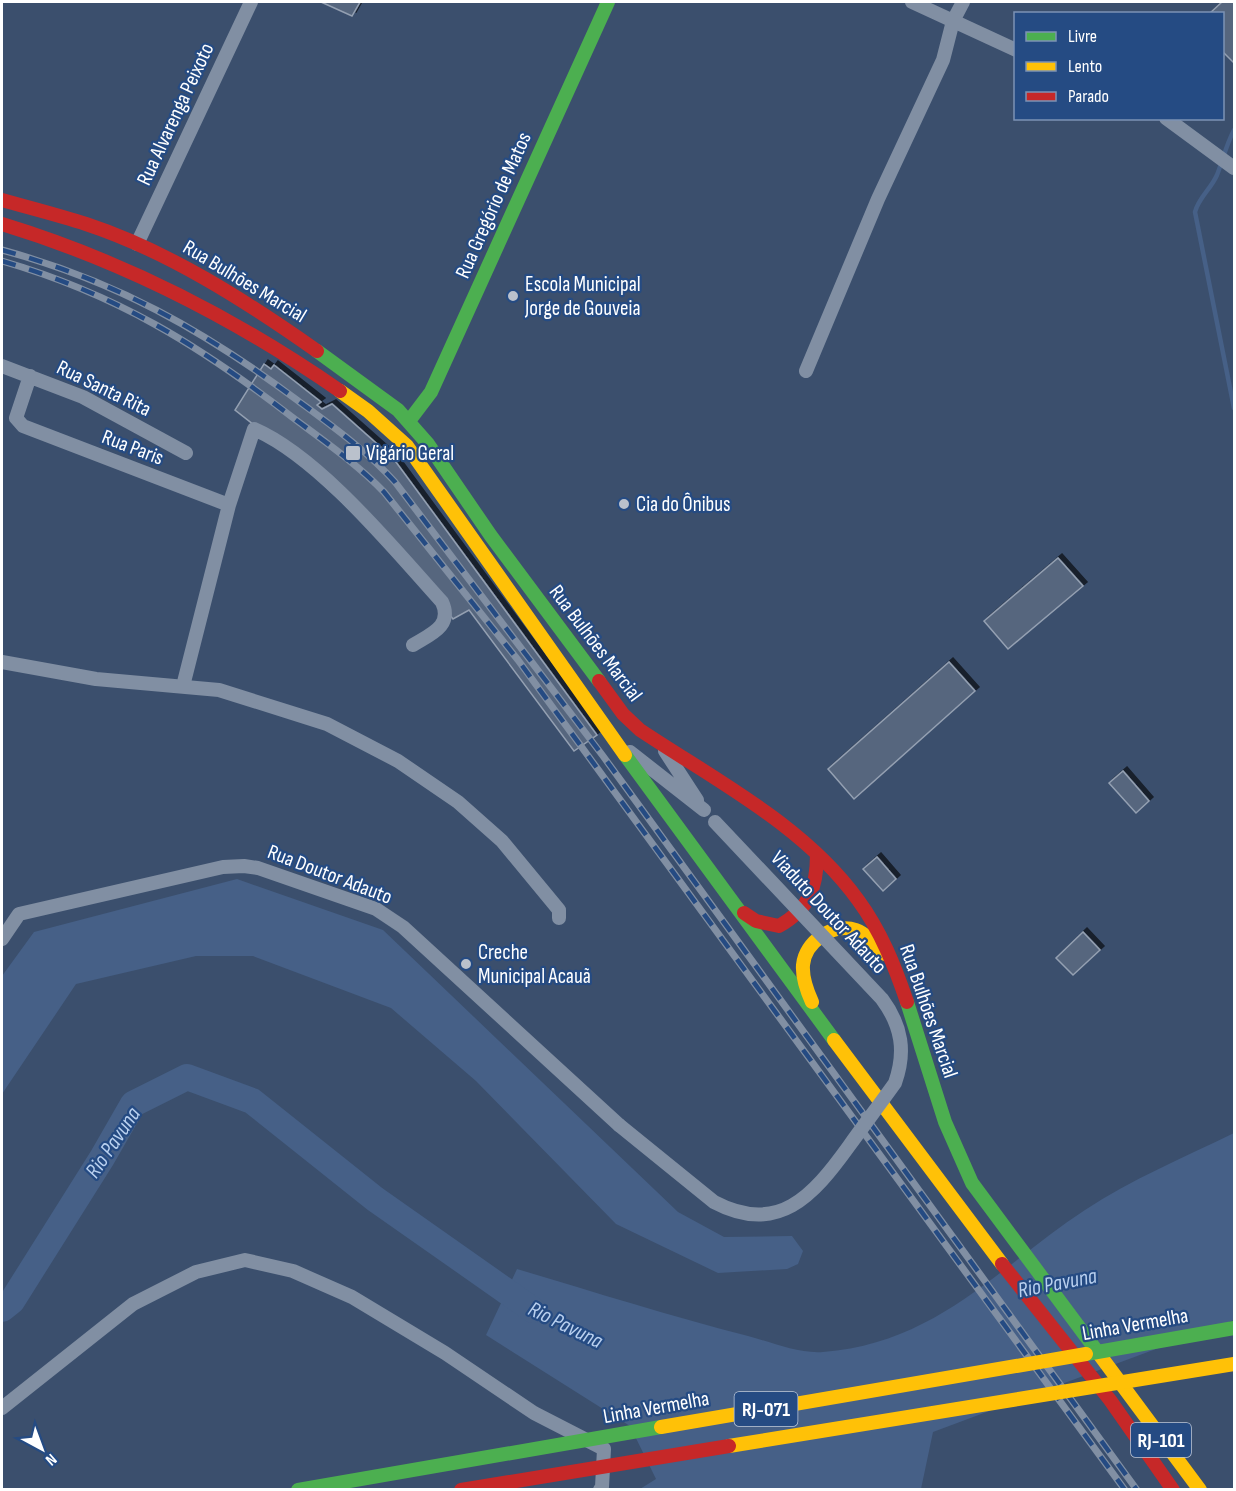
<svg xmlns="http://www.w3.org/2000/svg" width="1236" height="1491" viewBox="0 0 1236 1491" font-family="'Sofia Sans Condensed',sans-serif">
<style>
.water{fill:#466087}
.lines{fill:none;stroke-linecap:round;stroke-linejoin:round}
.stream{stroke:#466087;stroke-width:4.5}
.river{stroke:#466087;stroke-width:26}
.building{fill:#56667e;stroke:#94a0b2;stroke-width:1.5;filter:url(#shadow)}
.street{stroke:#818fa3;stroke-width:14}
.fast{stroke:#4caf50;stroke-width:14}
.slow{stroke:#ffc107;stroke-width:14}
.jam{stroke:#c62828;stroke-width:14}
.rail-casing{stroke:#818fa3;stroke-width:7}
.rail{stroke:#254b83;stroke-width:4.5;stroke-dasharray:14;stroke-linecap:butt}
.street-bridge{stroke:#818fa3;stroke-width:14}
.fast-bridge{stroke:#4caf50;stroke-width:14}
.slow-bridge{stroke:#ffc107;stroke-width:14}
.jam-bridge{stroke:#c62828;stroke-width:14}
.poi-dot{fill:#bac1cc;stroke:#254b83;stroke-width:2}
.labels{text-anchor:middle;stroke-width:4.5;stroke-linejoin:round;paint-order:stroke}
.shield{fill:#254b83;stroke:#bec9da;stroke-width:1.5}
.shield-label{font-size:20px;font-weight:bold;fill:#fff}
.street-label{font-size:21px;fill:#fff;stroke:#254b83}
.poi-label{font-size:21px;fill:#fff;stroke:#254b83;text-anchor:start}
.water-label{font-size:22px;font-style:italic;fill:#b9d0ef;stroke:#254b83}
</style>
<defs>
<filter id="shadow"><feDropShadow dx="4" dy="-4" stdDeviation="0" flood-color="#0009"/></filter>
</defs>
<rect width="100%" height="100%" fill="#3b4f6d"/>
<path class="water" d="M237 879 383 930 678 1212 724 1237 792 1236 803 1251 798 1264 787 1269 718 1273 616 1224 476 1081 391 1008 253 956H196L76 984 2 1094V976L34 932Z
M1234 1133V1320L933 1432 921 1489H640L656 1479 630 1426 486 1335 517 1269C594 1292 670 1316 748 1336 771 1342 799 1354 823 1352 937 1343 997 1268 1085 1210 1132 1179 1185 1157 1234 1133Z"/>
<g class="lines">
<path class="stream" d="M1234 130C1226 145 1223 160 1217 175 1211 189 1199 197 1195 212L1234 408"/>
<path class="river" d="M2 1309 12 1301 102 1158 133 1104 187 1077 252 1101 375 1199 533 1310"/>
</g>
<path class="building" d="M321 2H360L352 16Z
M1222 2H1234V63L1222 51V14H1209Z
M264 364 271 369 274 365 321 402 317 405 322 409 332 404 393 458 597 735 574 751 469 610 453 619 424 581 266 429 263 432 235 410Z
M1058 558 1083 586 1008 649 984 621Z
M949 662 975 691 854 799 828 769Z
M1123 771 1149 801 1136 813 1109 783Z
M877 857 896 879 883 891 863 869Z
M1083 932 1100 950 1073 975 1056 958Z"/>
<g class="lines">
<path class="street" d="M912 2 1016 50
M1166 118 1234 168
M137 244 251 2
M2 366 83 397 186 453
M806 371 878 199 943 60 953 21 963 2
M30 376 16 418 23 426 229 505
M2 662 96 679 219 690 327 724 398 761 458 802 502 841 559 910V918
M183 686 229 505 254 429C319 457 394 549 442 602 453 626 431 634 413 645
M665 751 697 800
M630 752 704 810
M2 939 19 914 223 867 244 866 258 868 376 909 403 927 619 1125
M2 1408 133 1304 196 1272 245 1260 293 1271 352 1297 445 1353 534 1413 604 1449 602 1487 600 1490"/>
<path class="fast" d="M317 351 398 410 428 444 491 536 599 681
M409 421 431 392 608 2
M625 755 834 1040
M907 1002 945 1122 972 1183 1099 1354"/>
<path class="slow" d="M340 391 368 411 407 446 625 755
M812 1002C807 991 802 978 803 965 805 942 833 922 856 930 867 934 877 946 885 954
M834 1040 1002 1264
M1099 1354 1200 1490"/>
<path class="jam" d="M2 200C30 208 58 215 86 224 168 251 246 301 317 351
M2 224C123 261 236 319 340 391
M599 681 623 714 640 730C715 780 805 826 858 900 881 931 895 967 907 1002
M744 913 756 921 779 926C809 909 817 888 817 854
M1002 1264 1110 1400 1173 1490"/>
<defs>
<path id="rail" d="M2 250C116 281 203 330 297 400 332 426 366 450 395 482L603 756 1137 1490
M2 261C116 294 199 345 292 417 324 441 357 464 384 492L518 660 1125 1490"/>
</defs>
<use href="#rail" class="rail-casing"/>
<use href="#rail" class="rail"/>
<path class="street-bridge" d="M619 1125 714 1202C778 1236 813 1196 849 1146 864 1125 880 1104 895 1083 906 1052 902 1026 882 999L715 822"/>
<path class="fast-bridge" d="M1086 1354 1234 1328
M298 1490 661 1427"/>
<path class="slow-bridge" d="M661 1427 1086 1354
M729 1446 1234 1364"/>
<path class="jam-bridge" d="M461 1490 729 1446"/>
</g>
<g class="poi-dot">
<circle cx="513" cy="296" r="6"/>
<rect x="345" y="445" width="16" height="16" rx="3"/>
<circle cx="624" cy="504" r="6"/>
<circle cx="466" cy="964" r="6"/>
</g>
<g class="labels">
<g class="shield">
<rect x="734.5" y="1392" width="63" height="34" rx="4.5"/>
<rect x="1131" y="1423" width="60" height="34" rx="4.5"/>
</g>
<g class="shield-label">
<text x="766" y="1416">RJ-071</text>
<text x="1161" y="1447">RJ-101</text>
</g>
<g class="street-label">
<text transform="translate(175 114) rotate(-65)" y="7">Rua Alvarenga Peixoto</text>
<text transform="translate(493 205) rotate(-66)" y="7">Rua Gregório de Matos</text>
<text transform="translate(245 281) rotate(31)" y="7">Rua Bulhões Marcial</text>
<text transform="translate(104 388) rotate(26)" y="7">Rua Santa Rita</text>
<text transform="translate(133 447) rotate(21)" y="7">Rua Paris</text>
<text transform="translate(596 643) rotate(53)" y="7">Rua Bulhões Marcial</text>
<text transform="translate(330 874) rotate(21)" y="7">Rua Doutor Adauto</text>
<text transform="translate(829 912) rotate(47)" y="7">Viaduto Doutor Adauto</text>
<text transform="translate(929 1011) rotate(71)" y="7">Rua Bulhões Marcial</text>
<text transform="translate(1135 1324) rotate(-10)" y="7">Linha Vermelha</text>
<text transform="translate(656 1407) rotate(-10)" y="7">Linha Vermelha</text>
</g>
<g class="poi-label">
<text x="525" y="291">Escola Municipal<tspan x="525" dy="24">Jorge de Gouveia</tspan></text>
<text x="366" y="460">Vigário Geral</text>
<text x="636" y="511">Cia do Ônibus</text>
<text x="478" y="959">Creche<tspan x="478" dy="24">Municipal Acauã</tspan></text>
</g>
<g class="water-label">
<text transform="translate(112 1142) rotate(-56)" y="8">Rio Pavuna</text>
<text transform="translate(1057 1282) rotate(-11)" y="8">Rio Pavuna</text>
<text transform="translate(566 1324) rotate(26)" y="8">Rio Pavuna</text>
</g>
</g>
<rect width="1236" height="1491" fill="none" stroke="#ffffff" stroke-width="6"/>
<rect x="1014" y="12" width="210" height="108" fill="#254b83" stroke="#7c93b5" stroke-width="1.5"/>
<rect x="1026" y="32" width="30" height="9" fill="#4caf50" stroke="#7c93b5" stroke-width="1.5"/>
<text x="1068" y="42" font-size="18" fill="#ffffff">Livre</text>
<rect x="1026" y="62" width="30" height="9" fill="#ffc107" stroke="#7c93b5" stroke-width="1.5"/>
<text x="1068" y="72" font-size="18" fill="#ffffff">Lento</text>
<rect x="1026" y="92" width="30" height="9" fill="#c62828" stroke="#7c93b5" stroke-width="1.5"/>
<text x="1068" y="102" font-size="18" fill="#ffffff">Parado</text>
<g transform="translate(42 1449) rotate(139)" stroke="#254b83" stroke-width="4.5" paint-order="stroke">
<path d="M0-4.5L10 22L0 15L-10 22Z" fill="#ffffff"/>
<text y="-9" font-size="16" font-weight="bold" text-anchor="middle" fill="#ffffff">N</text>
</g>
</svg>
